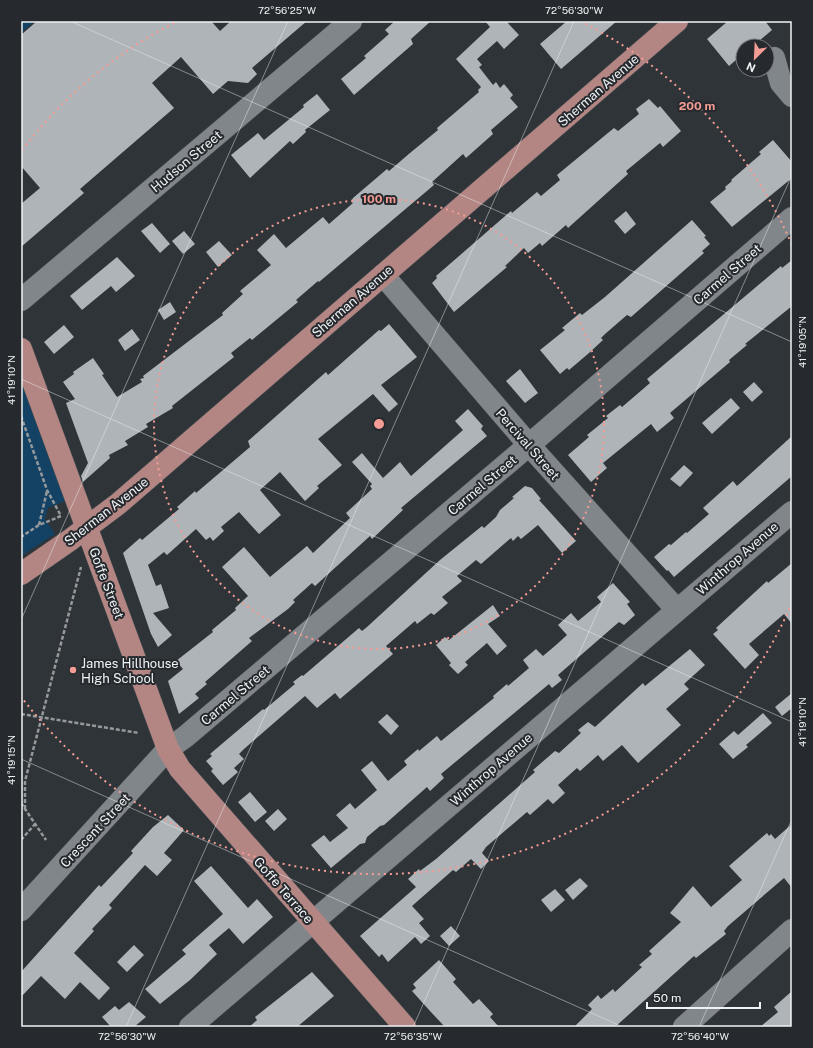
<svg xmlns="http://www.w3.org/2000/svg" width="813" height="1048" viewBox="0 0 813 1048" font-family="'Public Sans',sans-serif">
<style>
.green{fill:#144264}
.building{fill:#afb4b9}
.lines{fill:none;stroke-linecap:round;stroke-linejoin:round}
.minor-casing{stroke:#4b4f52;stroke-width:23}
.major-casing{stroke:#4b4f52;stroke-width:23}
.path{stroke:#95999c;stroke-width:2.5;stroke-dasharray:4 2;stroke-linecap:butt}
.minor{stroke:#81868b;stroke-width:22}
.major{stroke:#b38684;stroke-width:22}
.ticks{fill:none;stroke:#f0f3f5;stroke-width:1;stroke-opacity:0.45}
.ring{fill:none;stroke:#f59c94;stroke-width:2;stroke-dasharray:2 4}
.poi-dot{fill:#f59c94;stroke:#262a2e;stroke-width:1.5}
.labels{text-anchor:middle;stroke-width:4;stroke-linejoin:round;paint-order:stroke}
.street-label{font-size:13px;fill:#f0f3f5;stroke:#262a2e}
.poi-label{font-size:13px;fill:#f0f3f5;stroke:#262a2e;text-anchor:start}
.centre{fill:#f59c94;stroke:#262a2e;stroke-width:2}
.ring-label{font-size:12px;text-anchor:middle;font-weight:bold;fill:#f59c94;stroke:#262a2e;stroke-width:4;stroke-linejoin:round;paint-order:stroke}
.neatline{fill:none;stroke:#f0f3f5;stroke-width:1.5}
.ticks-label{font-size:10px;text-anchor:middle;fill:#f0f3f5}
</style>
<rect width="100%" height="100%" fill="#2f3438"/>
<path class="green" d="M21 21H35L21 33Z
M21 382 65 501 48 508 45 519 55 534 21 556Z"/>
<path class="building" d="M37 21H211L220 31 231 21H307L252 68 257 74 248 83 228 81 213 94 181 57 152 83 174 108 80 189 84 193 21 247V204L40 188 21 166V35Z
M395 21H431L411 39 413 44 354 95 341 79 366 58 364 56 389 34 385 30Z
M485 21H506L519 35 504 49 497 41 477 59 482 65 479 67 493 85 496 82 500 88 504 84 513 95 510 98 518 107 491 130 493 134 466 158 463 154 432 182 434 185 319 282 318 281 296 300 298 302 252 340 250 338 231 353 234 357 172 406 173 408 146 424 148 427 125 441 128 445 109 455 110 458 83 482 81 476 88 463 66 403 75 399 63 382 74 374 73 372 93 358 104 374 102 375 117 397 142 382 140 379 144 378 143 376 223 315 222 313 243 294 240 291 271 265 257 250 274 234 286 248 323 217 329 224 353 203 351 202 353 198 387 169 389 171 410 153 438 130 437 128 479 92 478 90 481 87 456 59 490 27Z
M567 21H617L561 69 540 44Z
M728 21H765L772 30 753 46H743V54L729 66 707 39Z
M317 94 330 110 305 130 306 132 293 144 290 141 250 178 231 155 258 133 264 140 304 107 303 105Z
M649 99 658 108 660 106 681 131 663 147 660 143 626 171 628 174 568 228 566 225 542 246 540 243 528 253 524 248 505 266 507 267 454 312 432 283 437 278 436 276 511 211 512 213 537 192 541 196 560 180 557 175 614 128 618 131 639 114 636 109Z
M773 140 792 162V178L732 227 710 202 726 189 725 187 732 181 731 180 761 154 759 152Z
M626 211 636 224 625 234 614 221Z
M692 220 706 236 704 237 710 244 702 251 704 253 631 317 627 315 605 334 601 338 603 340 589 353 569 370 567 368 560 374 540 350 565 330 562 328 580 313 582 315 605 297Z
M152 223 170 244 160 253 141 231Z
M184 231 195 244 183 254 172 241Z
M219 241 232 255 218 267 206 252Z
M117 257 135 276 116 292 111 286 82 310 70 296Z
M792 260V306L745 344 747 345 729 360 730 362 670 413 674 418 657 432 651 424 603 463 607 468 591 482 568 455 589 437 587 435 608 418 606 416 620 405 622 407 650 383 647 379 781 266 782 268Z
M170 302 176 312 164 320 158 310Z
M389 324 417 357 381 385 398 404 389 412 373 394 318 439 342 465 317 486 319 488 305 501 280 472 260 490 281 515 259 534 239 512 221 527 224 531 213 541 210 537 206 540 196 529 167 555 164 552 148 565 156 586 161 584 169 608 153 613 172 635 158 647 151 634 123 553 140 538 142 540 179 509 177 507 195 491 196 493 250 447 248 441 326 372 328 375 379 330 381 331Z
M64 325 74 337 54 354 44 342Z
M132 329 140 340 125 351 118 340Z
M520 369 538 393 525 403 506 381Z
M754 382 763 392 752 402 743 392Z
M731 398 740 408 712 434 702 423Z
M468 409 483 426 481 429 487 436 401 508 403 510 372 539 370 536 315 586 312 583 293 600 295 602 288 609 249 638 252 641 205 682 207 684 195 694 199 698 179 714 168 681 183 669 176 661 213 632 212 630 236 610 235 608 248 596 222 567 244 547 270 577 307 546 313 553 350 518 346 513 372 489 370 486 372 484 352 462 362 453 383 478 400 462 411 476 463 430 455 421Z
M792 436V476L674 577 668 570 667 571 654 557 669 544 671 545 686 532 687 533 709 514 703 508 733 481 737 486Z
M684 465 693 473 680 487 670 479Z
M525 486 532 488 541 499 539 500 576 541 562 553 538 525 521 539 518 536 513 541 511 538 481 564 476 560 457 576 462 581 442 597 448 603 434 615 431 613 417 624 415 621 386 646 393 654 340 699 335 693 317 708 305 696 244 749 239 754 244 759 234 768 238 772 223 785 211 771 213 769 206 761 212 756 210 754 263 709 264 710 295 684 293 682 302 675 303 676 359 628 362 631 367 627 440 560 482 526 484 528 496 517 500 510 514 498 512 497Z
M792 563V624L784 614 749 644 759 655 745 669 713 634 718 630 716 628 767 581 768 583Z
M613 583 630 602 627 604 635 615 624 625 619 622 558 675 562 680 552 688 549 684 441 774 444 778 430 791 427 787 384 825 380 826 367 837 365 843 360 844 331 868 311 845 324 835 330 842 348 828 336 815 350 803 355 809 377 790 361 770 372 761 388 781 407 765 404 761 418 749 419 751 437 736 441 741 494 698 493 696 507 684 508 686 529 668 523 660 536 649 543 656 556 645 567 635 558 625 571 613 578 621 601 602 597 597Z
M493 605 500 616 488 624 507 646 497 655 487 643 465 662 468 665 458 674 449 665 451 663 436 645 445 637 449 640Z
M690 649 705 665 684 684 689 689 666 709 681 725 638 763 622 745 603 761 598 755 580 771 577 768 558 785 565 793 553 804 548 799 530 815 527 812 486 847 482 853 489 861 481 869 471 859 456 872 453 870 412 906 424 919 419 923 430 936 421 944 415 937 388 962 382 954 379 957 360 936 416 887 408 879 419 869 420 871 436 859 468 831 535 772 533 770 555 751 559 753 581 733 578 730 588 722 595 727 643 683 645 686Z
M792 693V708L782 716 775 707Z
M763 713 772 723 746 745 748 747 733 759 719 744 734 731 738 735Z
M387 714 399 726 391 735 378 722Z
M250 792 267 812 255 822 238 802Z
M278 809 287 819 274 831 265 821Z
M168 815 184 830 164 853 172 860 157 876 145 865 109 905 112 908 92 929 94 931 74 953 110 988 99 1000 80 982 65 999 41 976 21 997V972L99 885 101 887 133 853 131 851 153 827Z
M792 824V888L784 878 728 926 724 931 726 934 696 958 694 956 615 1027H574L592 1009 588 1005 598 995 601 999 613 989 615 992 642 967 639 965 652 954 649 951 681 922 670 913 693 886 711 907 742 880 729 866 767 833 769 836 771 834 775 839Z
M211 866 248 908 257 899 273 917 243 944 229 928 209 945 217 954 190 980 160 1004 145 989 186 954 182 950 223 914 194 881Z
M580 878 588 886 573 900 565 890Z
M555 889 565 900 551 912 541 900Z
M451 926 460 936 449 946 440 936Z
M134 945 144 955 127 972 117 962Z
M439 960 456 979 453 982 473 1004 479 999 493 1014 490 1017 499 1027H445L430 1011 412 991 416 988 413 984Z
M312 972 334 996 297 1027H249L257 1020 255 1017Z
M792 991V1027H760L778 1012 774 1007Z
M129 1002 146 1017 134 1027H111L102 1017 115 1006 119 1010Z"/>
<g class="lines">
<defs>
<path id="minor" d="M774 58 781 83 792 96
M383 275 529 445 677 610
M21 300 351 21
M21 910 168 749 185 737 529 445 792 218
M190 1027 792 512
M684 1027 792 930"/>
<path id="major" d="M21 349 168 749 180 769 405 1027
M21 574 70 540 118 504 677 21"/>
</defs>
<use href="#minor" class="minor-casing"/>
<use href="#major" class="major-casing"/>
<path class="path" d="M21 416 47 490 61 516 39 525 21 537
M39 525 47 491
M21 714 139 733
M21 803 46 840
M25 809V781L81 567
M21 840 35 824"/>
<use href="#minor" class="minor"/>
<use href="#major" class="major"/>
</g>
<path class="ticks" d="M70 21 792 342M21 379 792 722M21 620 288 21M21 759 623 1027M126 1027 574 21M413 1027 792 175M699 1027 792 819"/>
<g class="ring">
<circle cx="379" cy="424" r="225"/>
<path d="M792 603A450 450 0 0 1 22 698M22 150A450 450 0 0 1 178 21M580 21A450 450 0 0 1 792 245"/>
</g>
<circle class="poi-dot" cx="73" cy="670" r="4"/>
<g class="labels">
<g class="street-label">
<text transform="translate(598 90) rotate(-41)" y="5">Sherman Avenue</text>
<text transform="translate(186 161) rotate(-40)" y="5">Hudson Street</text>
<text transform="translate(727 274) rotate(-41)" y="5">Carmel Street</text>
<text transform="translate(352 301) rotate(-41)" y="5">Sherman Avenue</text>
<text transform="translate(528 444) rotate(49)" y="5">Percival Street</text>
<text transform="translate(482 485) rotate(-40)" y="5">Carmel Street</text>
<text transform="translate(106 511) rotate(-38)" y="5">Sherman Avenue</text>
<text transform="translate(737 558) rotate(-41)" y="5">Winthrop Avenue</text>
<text transform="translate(107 583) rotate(69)" y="5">Goffe Street</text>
<text transform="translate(235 695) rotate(-40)" y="5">Carmel Street</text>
<text transform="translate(491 769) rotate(-41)" y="5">Winthrop Avenue</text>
<text transform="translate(95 830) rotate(-47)" y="5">Crescent Street</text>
<text transform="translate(284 890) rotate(49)" y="5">Goffe Terrace</text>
</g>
<g class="poi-label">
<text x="81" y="668">James Hillhouse<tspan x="81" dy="15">High School</tspan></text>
</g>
</g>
<circle cx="379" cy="424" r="6" class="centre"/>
<g class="ring-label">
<text x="697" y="110">200 m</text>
<text x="379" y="203">100 m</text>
</g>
<rect width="813" height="1048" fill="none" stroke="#262a2e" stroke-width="44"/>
<g transform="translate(755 58) rotate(204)"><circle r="19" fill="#262a2e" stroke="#777a7e"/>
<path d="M0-3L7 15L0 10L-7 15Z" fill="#f59c94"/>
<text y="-6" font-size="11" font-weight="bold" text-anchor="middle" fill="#f0f3f5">N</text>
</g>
<path d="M647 1002v6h113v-6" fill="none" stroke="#f0f3f5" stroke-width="2"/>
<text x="653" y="1002" font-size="12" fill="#f0f3f5" stroke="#262a2e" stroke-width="3" paint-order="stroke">50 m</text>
<rect x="22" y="22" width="769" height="1004" class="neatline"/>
<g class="ticks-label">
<text x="287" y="14">72°56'25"W</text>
<text x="574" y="14">72°56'30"W</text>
<text transform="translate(802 342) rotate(-90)" y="4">41°19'05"N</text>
<text transform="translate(11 380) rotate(-90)" y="4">41°19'10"N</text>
<text transform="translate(802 722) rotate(-90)" y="4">41°19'10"N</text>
<text transform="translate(11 760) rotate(-90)" y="4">41°19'15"N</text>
<text x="127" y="1040">72°56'30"W</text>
<text x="413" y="1040">72°56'35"W</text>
<text x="700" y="1040">72°56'40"W</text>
</g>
</svg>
